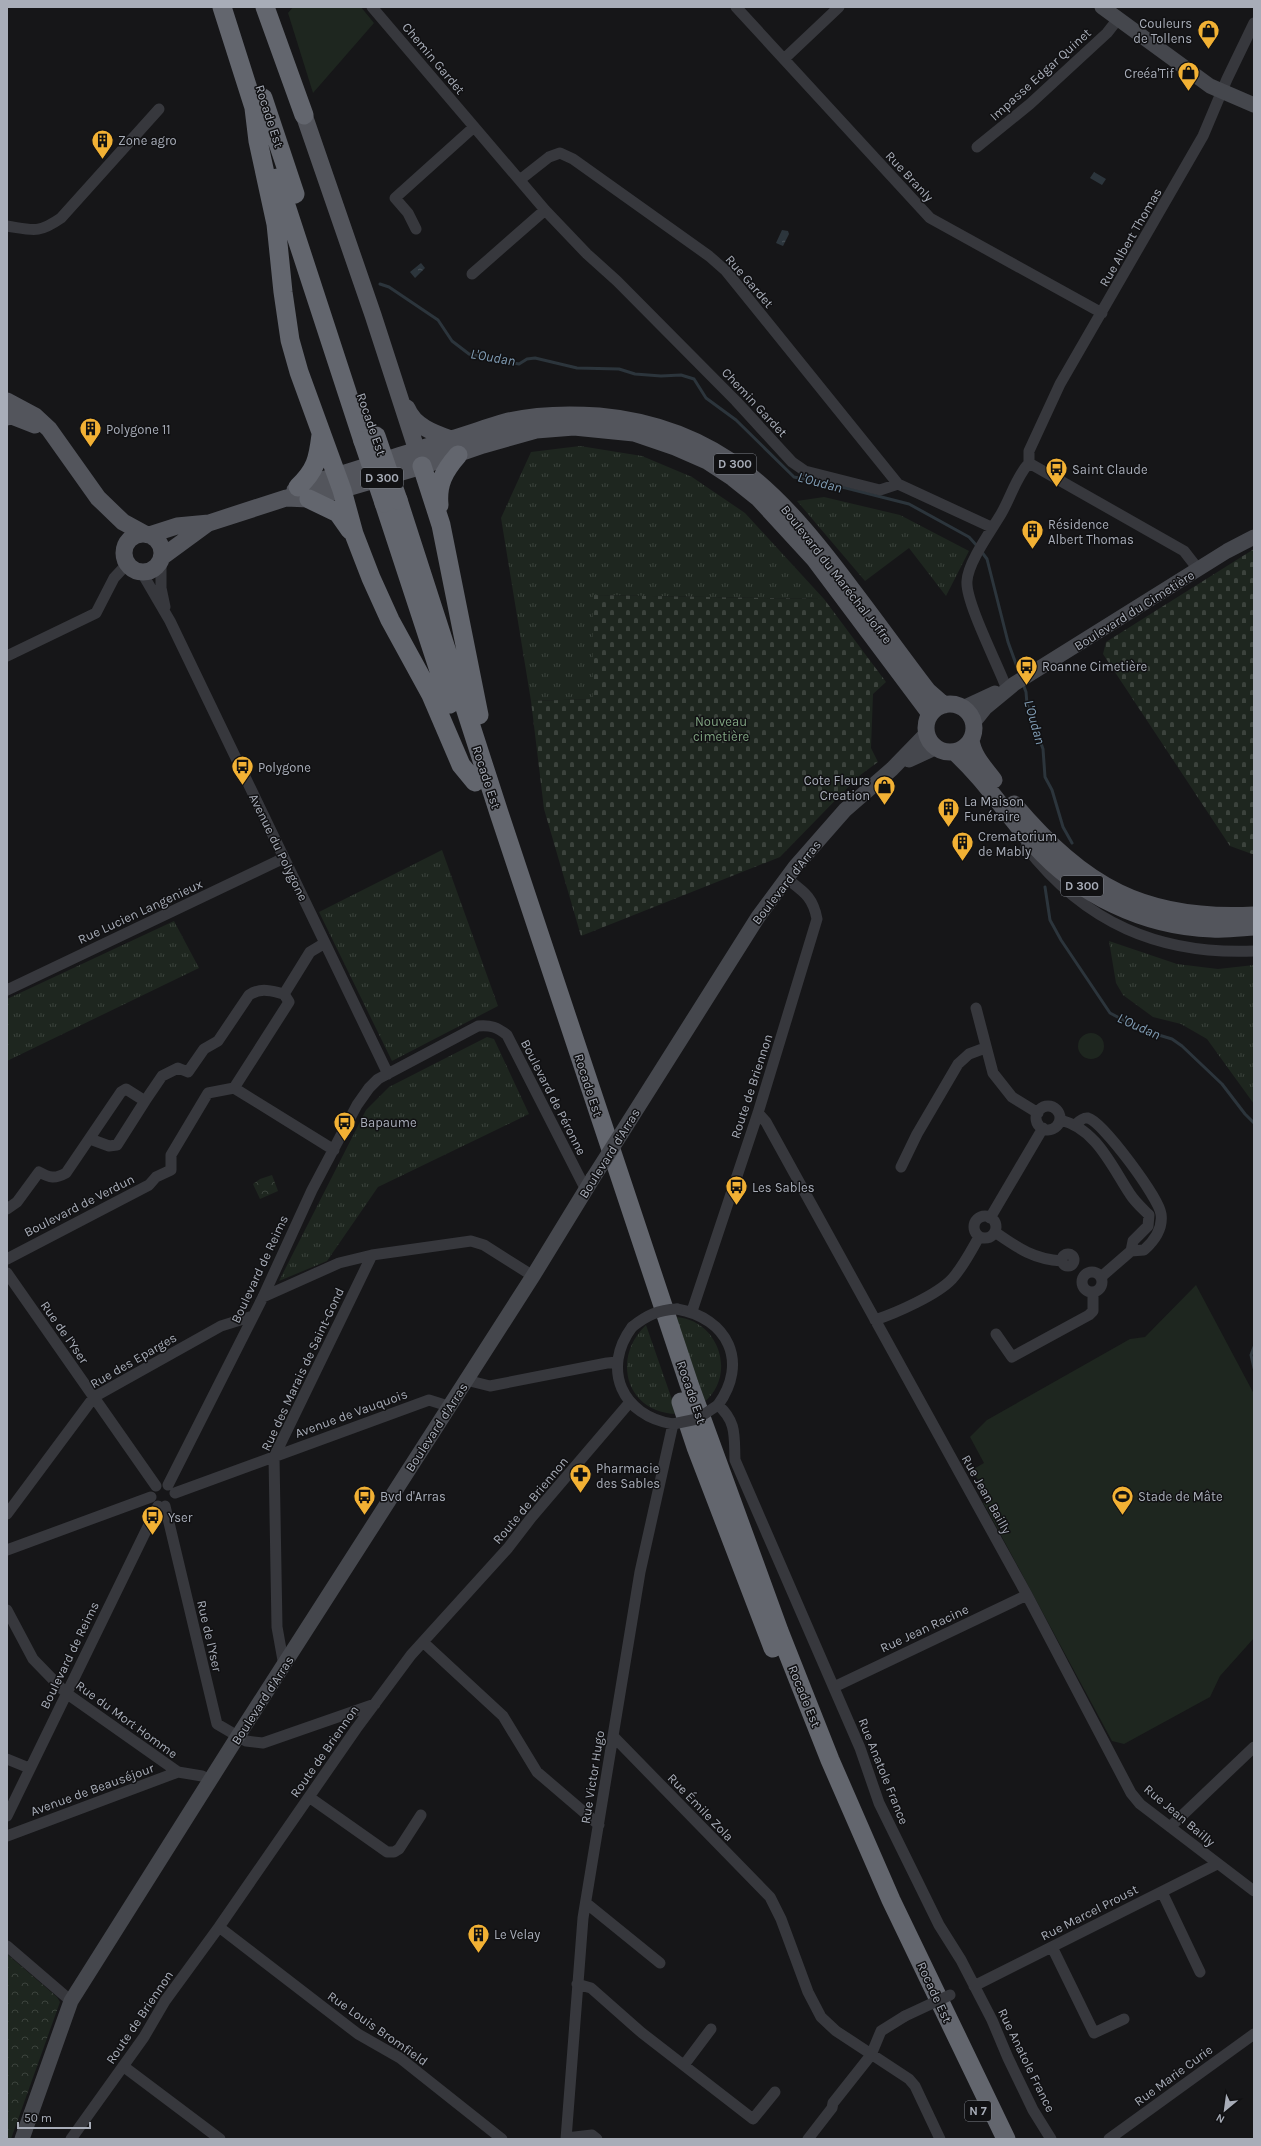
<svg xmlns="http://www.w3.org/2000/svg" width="1261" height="2146" viewBox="0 0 1261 2146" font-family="Karla,sans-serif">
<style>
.grass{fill:url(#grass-tufts)}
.cemetery{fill:url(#cemetery-stones)}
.park{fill:url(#park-crowns)}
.garden{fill:#1e261f}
.water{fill:url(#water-ripples)}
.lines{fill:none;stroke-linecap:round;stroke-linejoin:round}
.stream{stroke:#2c353c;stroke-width:3}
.street{stroke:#37383d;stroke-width:11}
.secondary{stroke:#45474d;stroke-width:15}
.primary{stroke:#53555c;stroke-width:17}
.highway{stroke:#63666e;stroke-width:19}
.street-bridge{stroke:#37383d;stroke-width:11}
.secondary-bridge{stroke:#45474d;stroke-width:15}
.highway-bridge{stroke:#63666e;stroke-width:19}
.labels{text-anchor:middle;stroke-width:3;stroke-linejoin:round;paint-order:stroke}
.shield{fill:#111113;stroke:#7b7e86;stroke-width:1}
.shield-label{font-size:12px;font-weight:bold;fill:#a8adb8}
.poi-label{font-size:13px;fill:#a8adb8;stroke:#111113;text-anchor:start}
.street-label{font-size:13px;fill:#a8adb8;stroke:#111113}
.park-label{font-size:13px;fill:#7fa381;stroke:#111113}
.water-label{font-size:14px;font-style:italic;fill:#7f9bb3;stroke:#111113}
</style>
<defs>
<pattern id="grass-tufts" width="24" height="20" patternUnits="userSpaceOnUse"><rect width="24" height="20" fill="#1e261f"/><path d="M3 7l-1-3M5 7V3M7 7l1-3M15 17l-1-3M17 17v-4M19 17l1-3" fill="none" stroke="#3c433d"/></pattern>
<pattern id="cemetery-stones" width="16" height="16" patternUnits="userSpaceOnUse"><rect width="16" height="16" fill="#1e261f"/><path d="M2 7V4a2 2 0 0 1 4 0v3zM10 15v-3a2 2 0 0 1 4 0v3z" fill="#3c433d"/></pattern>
<pattern id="park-crowns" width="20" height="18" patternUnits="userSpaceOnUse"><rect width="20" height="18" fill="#1e261f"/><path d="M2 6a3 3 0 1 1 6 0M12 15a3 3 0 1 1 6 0" fill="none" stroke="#3c433d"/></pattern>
<pattern id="water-ripples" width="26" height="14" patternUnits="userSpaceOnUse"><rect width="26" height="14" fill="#2c353c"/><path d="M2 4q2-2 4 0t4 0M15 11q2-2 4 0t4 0" fill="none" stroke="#485056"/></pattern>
</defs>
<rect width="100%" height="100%" fill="#161618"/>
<path class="grass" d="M580 446 642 456 692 477 745 513 824 599 594 595 593 699 531 701 501 518 531 452Z
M824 497 900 515 969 551 946 596 909 548 865 581 797 501Z
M442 850 498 1006 392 1061 319 912Z
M174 921 199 968 7 1061V999Z
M1109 941 1177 964 1218 969 1254 965V1104L1207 1039 1181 1024 1153 1017 1123 995 1116 983Z
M487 1037 494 1039 529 1114 378 1187 327 1261 279 1281 366 1110 389 1087Z
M675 1317C719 1319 738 1376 703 1403Z
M646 1325 677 1414C626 1413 611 1358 646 1325Z"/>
<path class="cemetery" d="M1254 549V854H1252L1230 846 1103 654 1106 642Z
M593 595 824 599 886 682 873 694 871 748 878 762 859 776 780 857 581 936 544 809 531 701 593 699Z"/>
<path class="park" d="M272 1175 278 1191 260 1199 253 1184 260 1179Z
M7 1954 57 1997 60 2002 11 2139H7Z"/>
<path class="garden" d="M293 7H361L374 23 313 93 288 13Z
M1078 1046a13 13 0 1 1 26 0a13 13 0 1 1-26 0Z
M1196 1285 1254 1394V1638L1220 1676 1210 1697 1124 1744 1112 1741 988 1511 983 1503 990 1499 972 1470 984 1463 970 1437 987 1420 1130 1339 1145 1337Z"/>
<path class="water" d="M1094 172 1106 179 1102 185 1090 178Z
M782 230 788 231 789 234 783 246 776 243Z
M421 263 425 268 415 278 410 272Z"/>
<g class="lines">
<path class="stream" d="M380 284 389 287 438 320 452 341 469 354 519 364 527 359 535 358 577 368 619 369 635 374 661 376 681 375 694 379 706 398 736 420 794 477 846 488 909 504 969 537 978 547
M981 551 987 559 1008 642 1020 675
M1023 684 1026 692 1027 704 1043 749 1045 777 1052 790 1063 827 1072 843
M1045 887 1050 920 1061 940 1110 1013 1142 1030 1172 1039 1182 1046 1222 1084 1245 1114 1254 1123
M1254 1347 1251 1355 1254 1368"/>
<path class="street" d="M372 7 545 210 587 254 617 281 736 401 792 462 805 471 880 490 898 484 991 527
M736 7 930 218 1102 313
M784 59 839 7
M977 147 1030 104 1107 33 1118 19
M521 179 549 157 560 153 573 159 709 256 726 271 898 484
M7 226C33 230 38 234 61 218L159 109
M416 229 408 213 395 198 474 127
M472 274 545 210
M1029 463V451L1060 384 1203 136 1227 79 1254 23
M1029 463 1184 551 1198 569
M161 562V588L165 607
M142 573 170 621 388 1074
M7 656 96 613 114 578 127 564
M1006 687C998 665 965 601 967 581 968 562 991 531 1001 514 1011 497 1016 477 1029 463
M1026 847C1085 923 1159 955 1254 951
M7 990 284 858
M976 1008 993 1073 1012 1097 1038 1113
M234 1088 289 1002 284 994
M1036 1118a12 12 0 1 1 24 0a12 12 0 1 1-24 0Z
M758 1113 766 1122 1027 1595 1131 1793 1140 1804 1254 1891
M1060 1120C1096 1128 1112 1167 1130 1194 1135 1202 1142 1208 1149 1215L1148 1226 1133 1241 1131 1251 1101 1277
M1075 1125C1078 1122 1083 1117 1088 1118 1103 1122 1159 1198 1161 1214 1163 1228 1154 1241 1144 1250L1131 1251
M90 1139 109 1146 117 1145 145 1101
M901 1167 917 1134 958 1064 969 1054 985 1048
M7 1209 17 1202 39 1172C50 1178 55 1179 66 1173L121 1092 126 1089 145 1101 162 1076 178 1068 188 1072 204 1049 218 1041 249 995C261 987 271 991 284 994L310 952 325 943
M974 1227a11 11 0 1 1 22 0a11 11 0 1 1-22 0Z
M990 1218 1043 1128
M995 1232C1018 1248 1033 1259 1062 1261
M1062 1260a6 6 0 1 1 12 0a6 6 0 1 1-12 0Z
M7 1259 149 1185 156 1177 171 1170V1155L208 1093 234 1088 334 1150
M1082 1282a10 10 0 1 1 20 0a10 10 0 1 1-20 0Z
M7 1273 156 1486
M263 1297 339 1263 372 1255 471 1241 484 1245 533 1276
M677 1309C728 1318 749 1362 718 1405 737 1422 734 1436 735 1460L860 1748 879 1803 939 1925 961 1960 992 2020 1008 2058 1033 2110 1051 2139
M692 1311 758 1113 817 919C813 897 804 892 787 879
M875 1320C896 1313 937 1295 952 1279 963 1267 971 1251 979 1237
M996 1334 1012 1357 1089 1315 1093 1311V1292
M466 1380 490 1386 607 1363 617 1362
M168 1485 263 1297 312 1190 357 1105 369 1088 378 1079 478 1026C491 1025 497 1027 507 1035L586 1190
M175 1493 429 1400 448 1406
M165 1506 217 1724 246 1741 263 1743 375 1704
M7 1514 94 1397 221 1326 253 1316
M7 1550 151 1497
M7 1610 33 1659 66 1693 178 1772
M423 1642 503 1716 537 1772 599 1825
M284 1666 277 1627 274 1457 372 1255
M834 1687 1027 1595
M613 1736 770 1897 781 1919 808 1992 821 2017 836 2031 909 2079 915 2086 940 2139
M7 1759 29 1768
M309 1797 387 1852H394L399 1849 421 1815
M7 1816 158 1506
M1170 1827 1254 1747
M7 1836 178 1772 202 1776 210 1780
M1162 1892 1200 1972
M586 1903 660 1963
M219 1927 358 2034 400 2058 502 2139
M7 1946 71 2001
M1052 1947 1094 2033 1124 2019
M577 1984 591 1988 642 2033 753 2119 775 2092
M974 1986 1217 1864
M684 2065 711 2029
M123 2066 220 2139
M566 2138 592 2135 597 2139
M71 2139 144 2037 165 2001 219 1927 356 1729 411 1655 508 1548 531 1518 630 1402
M566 2139 583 1918 640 1572 673 1424C622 1416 601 1369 632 1327
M808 2139 832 2108 833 2103 871 2055 881 2031 905 2016
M1109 2139 1254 2034"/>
<path class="secondary" d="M1102 7 1210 86 1254 105
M961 707 967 706 995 693
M973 723 985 708 1014 684 1227 551 1254 537
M909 760 935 748
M621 1134 758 917 795 867 845 810 892 769 926 734
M22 2139 71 2001 238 1736 533 1276 593 1178"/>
<path class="primary" d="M304 115 373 315 420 460
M7 401 35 416 49 429 98 498 123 522 145 534
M407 408C414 426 434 433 451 439
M7 417 12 416 35 425
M295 490 298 487C350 473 400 455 451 439 469 434 487 427 505 422 536 414 568 414 599 416 721 427 782 496 851 588 877 622 902 657 928 691L944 705
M124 553a19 19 0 1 1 38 0a19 19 0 1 1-38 0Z
M149 535 177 526 209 523 286 498 309 499 422 466 483 445 536 430 574 427 634 433 675 447 707 461 733 478 758 498 814 559 930 714
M162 557 207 524
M926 728a24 24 0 1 1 48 0a24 24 0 1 1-48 0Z
M971 740C973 756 985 768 994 780
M954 752C984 779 1006 814 1033 844 1078 895 1144 927 1212 929 1226 930 1240 928 1254 927
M1014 804C1084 886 1143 921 1254 915"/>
<path class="highway" d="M222 7 258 120
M265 7 304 115
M263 98 295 194
M254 108 258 141 276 224 283 292 290 340 299 372 342 490 354 534 371 578 390 620 431 695 461 765 475 782
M277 178 363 441
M422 466 441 525 479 715
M298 487C316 470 318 459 321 435
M309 499 338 513 350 530
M398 500 499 813 689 1384 779 1631 830 1760 891 1900 1006 2139
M384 503 450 704
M439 505C437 484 444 471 458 455
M681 1402 696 1447 773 1648"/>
<path class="street-bridge" d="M632 1327C647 1315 658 1310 677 1309
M673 1424 697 1419 718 1405
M905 2016 950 1995"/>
<path class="secondary-bridge" d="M593 1178 621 1134"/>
<path class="highway-bridge" d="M376 436 398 500
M363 441 384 503"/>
</g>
<defs>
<symbol id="shop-pin" viewBox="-11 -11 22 30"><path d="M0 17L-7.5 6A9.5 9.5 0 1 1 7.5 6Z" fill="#f2b134" stroke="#111113"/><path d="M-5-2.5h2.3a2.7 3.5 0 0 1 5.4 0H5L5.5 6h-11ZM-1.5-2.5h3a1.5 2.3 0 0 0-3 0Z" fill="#111"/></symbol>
<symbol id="building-pin" viewBox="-11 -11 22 30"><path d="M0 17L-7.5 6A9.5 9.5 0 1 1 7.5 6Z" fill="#f2b134" stroke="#111113"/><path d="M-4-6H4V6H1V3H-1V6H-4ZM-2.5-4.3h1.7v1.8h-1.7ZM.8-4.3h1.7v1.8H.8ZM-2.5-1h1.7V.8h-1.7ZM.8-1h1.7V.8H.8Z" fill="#111"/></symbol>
<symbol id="bus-pin" viewBox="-11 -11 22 30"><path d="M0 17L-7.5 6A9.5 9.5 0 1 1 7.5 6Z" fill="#f2b134" stroke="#111113"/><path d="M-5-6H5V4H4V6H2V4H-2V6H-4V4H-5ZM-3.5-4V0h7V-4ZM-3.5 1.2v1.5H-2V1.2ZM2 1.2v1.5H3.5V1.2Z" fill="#111"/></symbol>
<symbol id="pharmacy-pin" viewBox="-11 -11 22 30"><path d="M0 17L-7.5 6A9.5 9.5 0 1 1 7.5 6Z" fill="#f2b134" stroke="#111113"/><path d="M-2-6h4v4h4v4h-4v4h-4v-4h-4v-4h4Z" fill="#111"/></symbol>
<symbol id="stadium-pin" viewBox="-11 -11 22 30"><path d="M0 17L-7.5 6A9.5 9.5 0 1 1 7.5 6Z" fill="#f2b134" stroke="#111113"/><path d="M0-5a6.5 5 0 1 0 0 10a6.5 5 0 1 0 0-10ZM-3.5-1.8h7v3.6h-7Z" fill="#111"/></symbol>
</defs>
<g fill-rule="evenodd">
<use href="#shop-pin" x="1196" y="18" width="25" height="34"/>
<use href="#shop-pin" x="1176" y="60" width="25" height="34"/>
<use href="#building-pin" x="90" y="128" width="25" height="34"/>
<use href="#building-pin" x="78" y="416" width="25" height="34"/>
<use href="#bus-pin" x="1044" y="456" width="25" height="34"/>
<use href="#building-pin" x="1020" y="518" width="25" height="34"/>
<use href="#bus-pin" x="1014" y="654" width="25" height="34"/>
<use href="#bus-pin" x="230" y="754" width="25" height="34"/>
<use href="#shop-pin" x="872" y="774" width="25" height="34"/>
<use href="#building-pin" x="936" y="796" width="25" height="34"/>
<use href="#building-pin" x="950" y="830" width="25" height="34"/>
<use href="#bus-pin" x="332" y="1110" width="25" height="34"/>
<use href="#bus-pin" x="724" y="1174" width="25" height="34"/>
<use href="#pharmacy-pin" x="568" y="1462" width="25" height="34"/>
<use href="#bus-pin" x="352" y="1484" width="25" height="34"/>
<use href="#stadium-pin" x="1110" y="1484" width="25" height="34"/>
<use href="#bus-pin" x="140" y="1504" width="25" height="34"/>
<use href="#building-pin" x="466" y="1922" width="25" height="34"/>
</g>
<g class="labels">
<g class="shield">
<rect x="714" y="454" width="42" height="20" rx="3"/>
<rect x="361" y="468" width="42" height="20" rx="3"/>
<rect x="1061" y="876" width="42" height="20" rx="3"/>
<rect x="965" y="2101" width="26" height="20" rx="3"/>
</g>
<g class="shield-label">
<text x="735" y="468">D 300</text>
<text x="382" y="482">D 300</text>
<text x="1082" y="890">D 300</text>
<text x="978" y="2115">N 7</text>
</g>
<g class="poi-label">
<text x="1192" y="28" text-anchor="end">Couleurs<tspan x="1192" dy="15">de Tollens</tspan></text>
<text x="1174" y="78" text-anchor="end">Creéa'Tif</text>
<text x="118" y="145">Zone agro</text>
<text x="106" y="434">Polygone 11</text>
<text x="1072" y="474">Saint Claude</text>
<text x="1048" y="529">Résidence<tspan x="1048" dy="15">Albert Thomas</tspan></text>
<text x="1042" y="671">Roanne Cimetière</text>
<text x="258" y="772">Polygone</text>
<text x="870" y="785" text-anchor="end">Cote Fleurs<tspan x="870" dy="15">Creation</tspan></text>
<text x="964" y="806">La Maison<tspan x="964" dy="15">Funéraire</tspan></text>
<text x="978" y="841">Crematorium<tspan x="978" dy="15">de Mably</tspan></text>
<text x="360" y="1127">Bapaume</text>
<text x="752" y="1192">Les Sables</text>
<text x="596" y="1473">Pharmacie<tspan x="596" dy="15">des Sables</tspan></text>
<text x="380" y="1501">Bvd d'Arras</text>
<text x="1138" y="1501">Stade de Mâte</text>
<text x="168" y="1522">Yser</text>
<text x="494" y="1939">Le Velay</text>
</g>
<g class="street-label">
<text transform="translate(434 58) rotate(50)" y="5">Chemin Gardet</text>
<text transform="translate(1040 74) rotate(-42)" y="5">Impasse Edgar Quinet</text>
<text transform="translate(270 116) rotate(72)" y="5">Rocade Est</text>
<text transform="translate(910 176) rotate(47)" y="5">Rue Branly</text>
<text transform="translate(1130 237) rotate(-60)" y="5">Rue Albert Thomas</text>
<text transform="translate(750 281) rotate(49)" y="5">Rue Gardet</text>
<text transform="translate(755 402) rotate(47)" y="5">Chemin Gardet</text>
<text transform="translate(372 424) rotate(71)" y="5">Rocade Est</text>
<text transform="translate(837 574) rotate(52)" y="5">Boulevard du Maréchal Joffre</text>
<text transform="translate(1134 610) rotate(-32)" y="5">Boulevard du Cimetière</text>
<text transform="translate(487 777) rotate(72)" y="5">Rocade Est</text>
<text transform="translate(279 847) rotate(64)" y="5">Avenue du Polygone</text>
<text transform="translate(786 882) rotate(-52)" y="5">Boulevard d'Arras</text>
<text transform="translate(140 911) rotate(-25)" y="5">Rue Lucien Langenieux</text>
<text transform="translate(589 1085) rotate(72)" y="5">Rocade Est</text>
<text transform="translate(751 1086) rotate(-72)" y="5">Route de Briennon</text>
<text transform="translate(554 1097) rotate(63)" y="5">Boulevard de Péronne</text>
<text transform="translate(609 1153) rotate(-58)" y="5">Boulevard d'Arras</text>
<text transform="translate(79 1205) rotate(-27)" y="5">Boulevard de Verdun</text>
<text transform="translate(259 1269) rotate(-65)" y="5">Boulevard de Reims</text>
<text transform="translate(65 1332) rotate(55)" y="5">Rue de l'Yser</text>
<text transform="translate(133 1360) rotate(-30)" y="5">Rue des Eparges</text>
<text transform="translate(302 1369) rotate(-65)" y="5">Rue des Marais de Saint-Gond</text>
<text transform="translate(692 1392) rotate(71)" y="5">Rocade Est</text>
<text transform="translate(351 1413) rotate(-20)" y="5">Avenue de Vauquois</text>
<text transform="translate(436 1427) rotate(-57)" y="5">Boulevard d'Arras</text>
<text transform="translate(987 1494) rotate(61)" y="5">Rue Jean Bailly</text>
<text transform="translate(530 1500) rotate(-50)" y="5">Route de Briennon</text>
<text transform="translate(924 1628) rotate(-25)" y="5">Rue Jean Racine</text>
<text transform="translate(210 1636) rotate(77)" y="5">Rue de l'Yser</text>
<text transform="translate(69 1655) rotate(-64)" y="5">Boulevard de Reims</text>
<text transform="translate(805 1696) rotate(68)" y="5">Rocade Est</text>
<text transform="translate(262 1700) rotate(-57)" y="5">Boulevard d'Arras</text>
<text transform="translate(127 1719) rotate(36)" y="5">Rue du Mort Homme</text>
<text transform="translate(324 1751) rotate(-55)" y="5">Route de Briennon</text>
<text transform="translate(884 1771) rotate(68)" y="5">Rue Anatole France</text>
<text transform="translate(592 1777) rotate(-81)" y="5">Rue Victor Hugo</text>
<text transform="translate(92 1789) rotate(-20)" y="5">Avenue de Beauséjour</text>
<text transform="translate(701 1807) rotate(46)" y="5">Rue Émile Zola</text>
<text transform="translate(1180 1815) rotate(40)" y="5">Rue Jean Bailly</text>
<text transform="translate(1089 1912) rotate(-27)" y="5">Rue Marcel Proust</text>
<text transform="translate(935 1992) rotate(65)" y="5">Rocade Est</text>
<text transform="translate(139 2017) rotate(-56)" y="5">Route de Briennon</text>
<text transform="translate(378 2028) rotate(35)" y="5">Rue Louis Bromfield</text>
<text transform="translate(1027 2060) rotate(64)" y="5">Rue Anatole France</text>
<text transform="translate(1173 2075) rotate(-36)" y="5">Rue Marie Curie</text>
</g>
<g class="park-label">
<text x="721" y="726">Nouveau<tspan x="721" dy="15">cimetière</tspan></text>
</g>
<g class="water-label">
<text transform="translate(493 357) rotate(10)" y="5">L'Oudan</text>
<text transform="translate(820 482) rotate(15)" y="5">L'Oudan</text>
<text transform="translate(1035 722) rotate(74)" y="5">L'Oudan</text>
<text transform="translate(1139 1026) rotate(24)" y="5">L'Oudan</text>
</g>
</g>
<rect width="1261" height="2146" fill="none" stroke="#a8adb8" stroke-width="16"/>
<g transform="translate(1225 2110) rotate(209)" stroke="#111113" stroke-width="3" paint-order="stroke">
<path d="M0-3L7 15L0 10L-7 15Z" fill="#a8adb8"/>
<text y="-6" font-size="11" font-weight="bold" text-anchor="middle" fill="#a8adb8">N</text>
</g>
<path d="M18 2122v6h72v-6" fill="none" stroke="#a8adb8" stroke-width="2"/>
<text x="24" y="2122" font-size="12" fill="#a8adb8" stroke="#111113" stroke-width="3" paint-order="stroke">50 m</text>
</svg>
